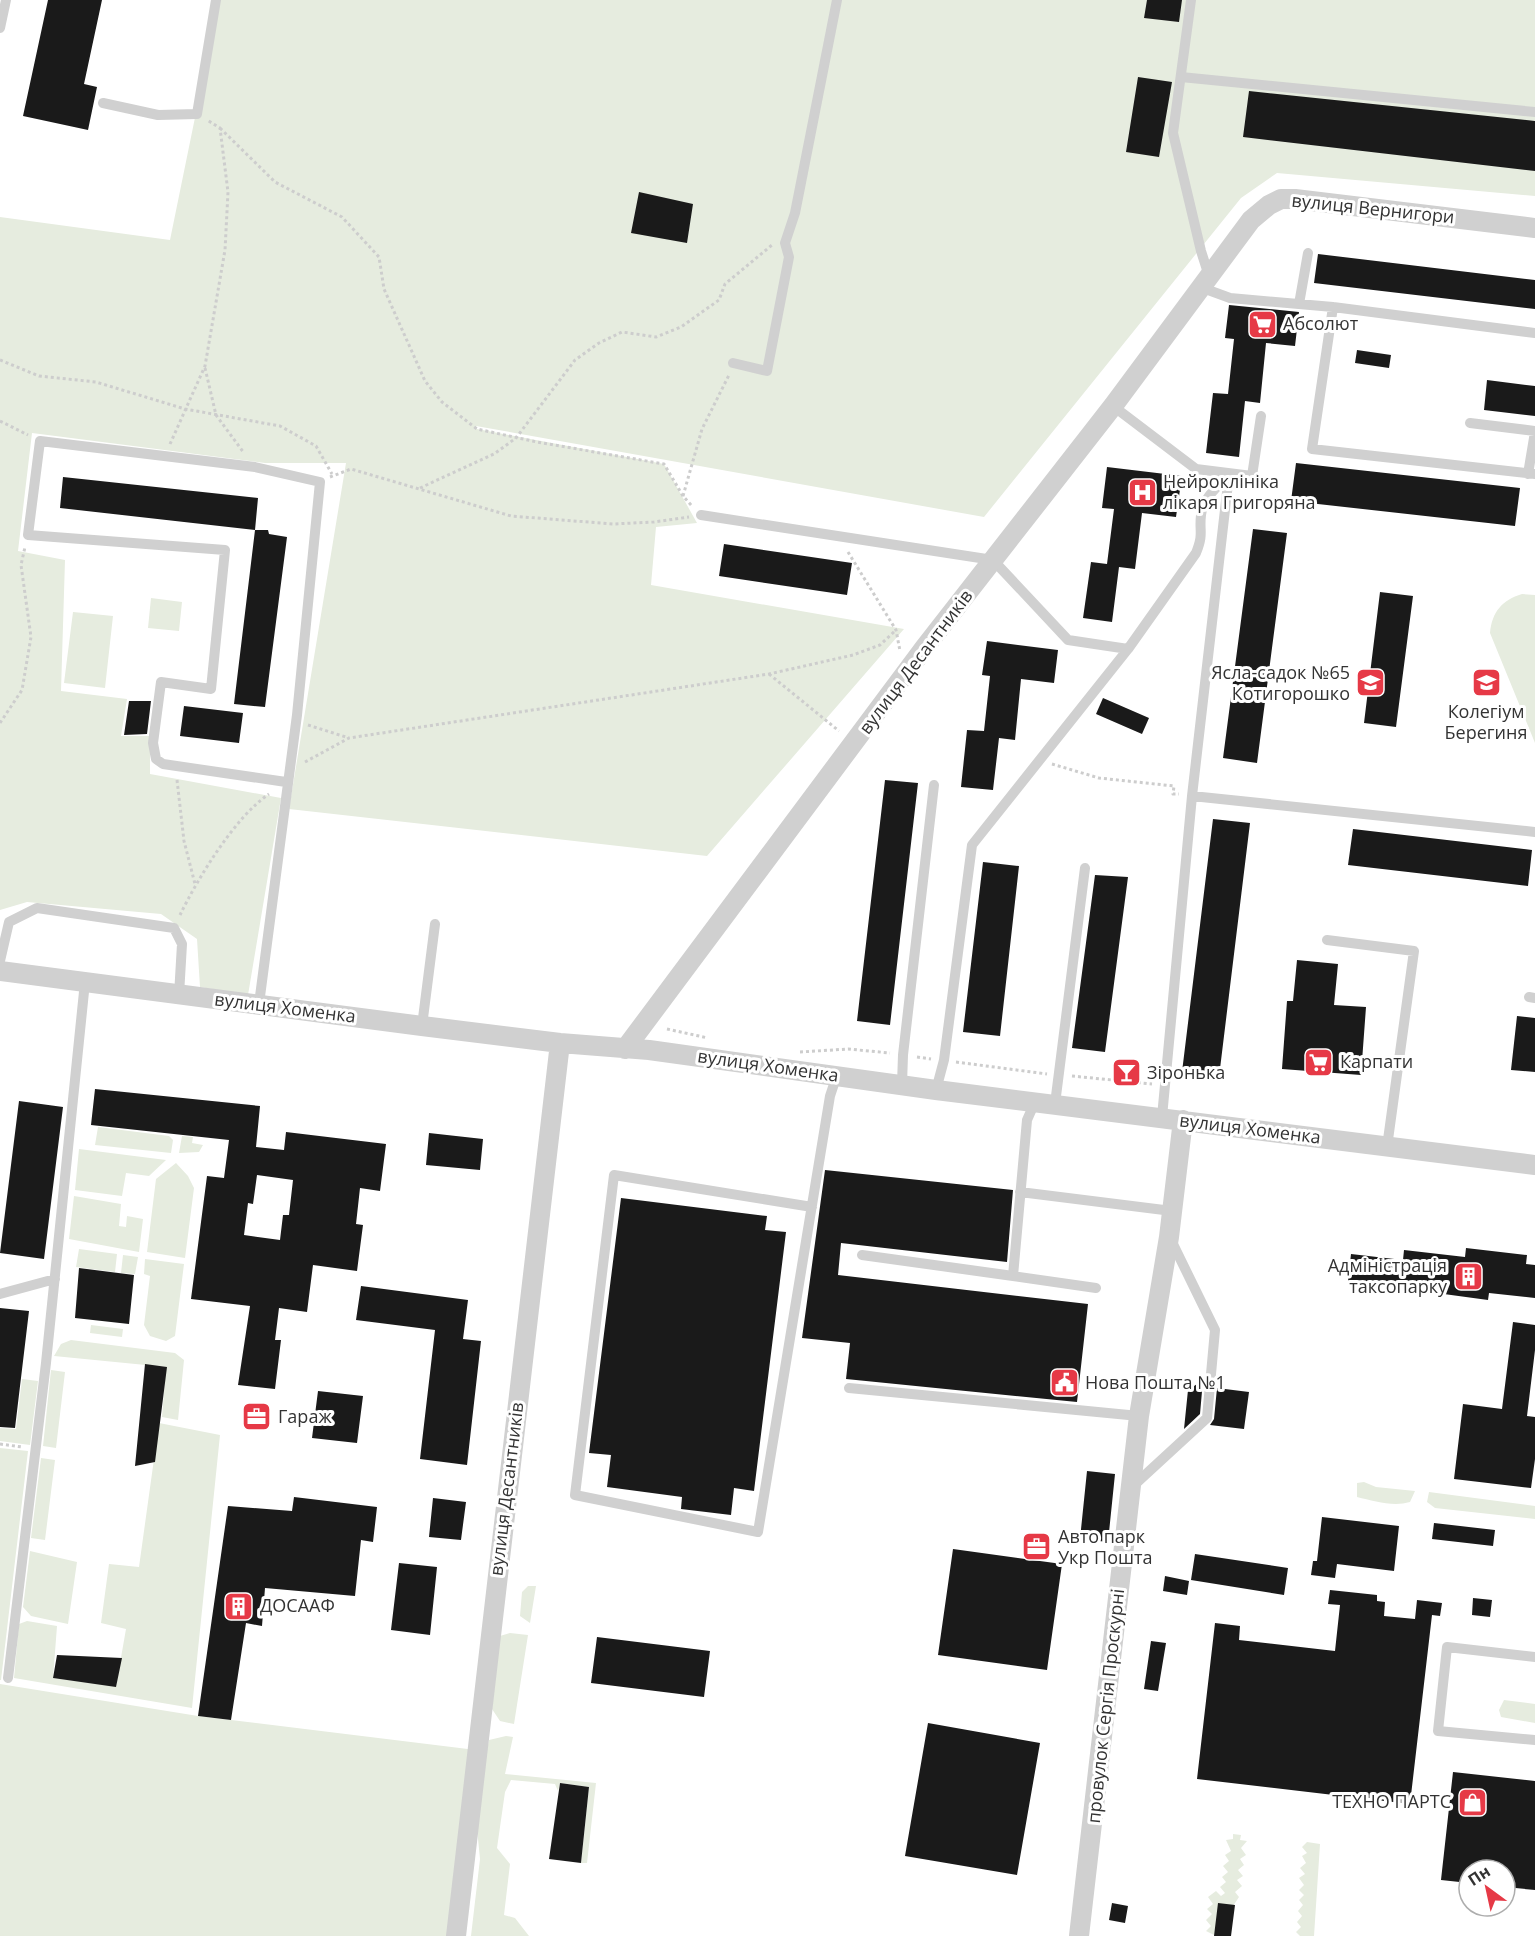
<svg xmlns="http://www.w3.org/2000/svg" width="1535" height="1936" viewBox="0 0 1535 1936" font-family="'Open Sans',sans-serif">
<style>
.green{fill:#e6ecdf}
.building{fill:#1a1a1a;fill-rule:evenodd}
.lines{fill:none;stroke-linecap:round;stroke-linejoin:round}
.path{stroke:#cdcdcd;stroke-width:3;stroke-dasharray:3 3;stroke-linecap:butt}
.lane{stroke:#d0d0d0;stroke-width:10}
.street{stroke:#d0d0d0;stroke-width:20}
.labels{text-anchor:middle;stroke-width:6;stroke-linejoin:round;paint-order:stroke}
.street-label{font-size:18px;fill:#333;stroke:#fff}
.poi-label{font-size:18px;fill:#333;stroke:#fff;text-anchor:start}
</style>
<rect width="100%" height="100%" fill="#fff"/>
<path class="green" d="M219 0H1535V196L1277 173 1241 198 984 517 476 426 477 429 664 464 697 523 656 527 651 585 904 629 707 856 289 809 346 463H265L32 433 18 551 65 560 61 691 127 699 121 736H150V774L281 798 248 995 200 987 197 939 161 914 27 902 0 910V217L170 240Z
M1522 594 1535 595V743L1490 633C1492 612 1502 600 1522 594Z
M151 598 182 602 179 631 148 628Z
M73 612 113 616 105 688 64 683Z
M98 1127 169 1136 173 1140 171 1153 95 1145Z
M182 1136 193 1137 192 1143 203 1145 199 1152 179 1153Z
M79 1149 166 1160 149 1176 126 1173 122 1196 75 1190Z
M176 1163 188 1176 194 1188 185 1258 147 1252 156 1179Z
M74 1196 121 1204 119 1226 126 1227 127 1216 143 1219 139 1252 69 1239Z
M79 1249 117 1254 115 1272 76 1267Z
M123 1255 138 1257 135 1274 121 1273Z
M145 1259 184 1264 175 1336 166 1341 150 1336 144 1325 150 1276 144 1274Z
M91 1325 123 1329 122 1337 90 1333Z
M71 1340 175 1353 184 1360 178 1420 162 1417 166 1367 54 1356 61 1344Z
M51 1370 65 1372 56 1448 43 1446Z
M22 1379 38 1381 30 1445 0 1441V1428L16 1429Z
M159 1423 220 1435 192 1708 14 1678 19 1624 27 1621 57 1626 53 1678 116 1686 126 1629 101 1623 109 1564 139 1567Z
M0 1448 28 1451 1 1680H0Z
M41 1458 55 1460 45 1540 31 1538Z
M1364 1482 1376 1487 1415 1491 1410 1502C1393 1507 1374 1501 1357 1497V1483Z
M1429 1492 1535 1506V1519L1435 1508 1427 1502Z
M30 1551 77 1562 68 1624 31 1616 23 1607Z
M528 1586H536L530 1623 520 1616 522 1592Z
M510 1633 528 1635 514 1724 500 1721 492 1709 500 1636Z
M0 1684 198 1716 476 1750 454 1936H0Z
M1504 1700 1535 1704V1723L1501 1717 1499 1710Z
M506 1736 513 1737 505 1774 596 1783 587 1863H581L589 1787 560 1783 558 1791 555 1784 511 1780 505 1792 497 1848 510 1864 504 1915 515 1918 529 1936H471L480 1859 475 1808 489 1740Z
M1233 1834 1241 1835 1240 1840 1247 1841 1241 1848 1246 1855 1240 1859 1244 1865 1238 1870 1243 1876 1237 1880 1242 1886 1235 1892 1239 1897 1214 1935 1206 1931 1211 1926 1206 1920 1212 1914 1207 1909 1213 1904 1208 1897 1216 1891 1221 1896 1225 1893 1220 1887 1226 1882 1222 1877 1228 1872 1223 1866 1229 1861 1225 1855 1231 1851 1226 1840 1233 1839Z
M1307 1842 1320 1844 1314 1936H1300L1296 1932 1301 1927 1297 1922 1302 1916 1298 1911 1303 1905 1299 1900 1304 1895 1299 1890 1304 1885 1299 1878 1305 1874 1300 1868 1306 1863 1302 1856 1307 1853 1302 1847Z"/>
<path class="building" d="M48 0H102L84 84 97 87 88 130 23 116Z
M1147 0H1182L1179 22 1144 18Z
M1138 77 1172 82 1159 157 1126 152Z
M1249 91 1535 121V171L1243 137Z
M639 192 693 204 687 243 631 233Z
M1318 254 1535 280V309L1314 283Z
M1229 305 1299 312 1295 346 1266 343 1260 403 1245 401 1239 457 1206 453 1213 393 1228 394 1234 339 1225 338Z
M1357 350 1391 355 1389 368 1355 363Z
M1487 380 1535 386V416L1484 410Z
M1296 463 1520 488 1515 526 1291 501Z
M1107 467 1182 476 1176 517 1142 513 1135 569 1119 567 1112 622 1083 618 1091 562 1107 564 1114 509 1102 508Z
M63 477 258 498 255 530 60 508Z
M1253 529 1287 533 1257 763 1223 758Z
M255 530H268L269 534 287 537 265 707 234 704Z
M724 544 852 563 847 595 719 576Z
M1380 592 1413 596 1396 727 1364 723Z
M987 641 1058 650 1054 683 1021 679 1015 740 999 738 993 790 961 787 967 730 984 731 990 676 982 675Z
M1103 698 1149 718 1142 734 1096 714Z
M129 701H151L147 734 124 735Z
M184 706 243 713 239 743 180 736Z
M885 780 918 783 890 1025 857 1021Z
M1213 819 1250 823 1219 1077 1182 1072Z
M1353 829 1532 850 1528 886 1348 865Z
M983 862 1019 866 1000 1036 963 1032Z
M1095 875 1128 877 1105 1052 1072 1048Z
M1297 960 1338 964 1334 1005 1366 1007 1361 1075 1282 1069 1287 1001H1293Z
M1517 1016 1535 1018V1072L1511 1070Z
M95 1089 260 1106 256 1147 284 1150 286 1132 386 1144 380 1191 360 1188 356 1224 363 1225 357 1271 313 1265 307 1312 279 1308 275 1340H281L275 1389 238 1385 250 1306 191 1299 207 1176 224 1178 229 1140 91 1125ZM257 1175 293 1180 289 1215H283L280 1240 244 1235 248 1203 253 1204Z
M19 1101 63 1107 44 1259 0 1253Z
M429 1133 483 1139 480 1170 426 1165Z
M825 1170 1013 1190 1007 1262 841 1243 838 1275 1088 1304 1077 1402 846 1379 850 1343 802 1338Z
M621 1198 767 1216 765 1230 786 1232 754 1491 734 1488 731 1515 681 1509 682 1497 607 1487 611 1455 589 1453Z
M1466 1248 1527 1255 1526 1264 1535 1265V1298L1489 1293 1488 1300 1348 1281 1351 1254 1403 1260 1404 1250 1465 1257Z
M79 1268 134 1275 129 1324 75 1318Z
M361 1286 468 1300 463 1339 481 1341 467 1465 420 1459 435 1330 356 1320Z
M0 1308 29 1311 15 1428 0 1427Z
M1513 1322 1535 1325V1350L1527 1416 1535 1417V1459L1531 1488 1454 1479 1463 1404 1502 1409Z
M145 1364 167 1367 155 1462 135 1466Z
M1203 1380 1200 1414 1184 1429 1188 1390Z
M1217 1388 1249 1392 1244 1429 1210 1425 1214 1419Z
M318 1391 363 1396 357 1443 312 1438Z
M1087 1471 1115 1474 1108 1542 1080 1539Z
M294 1497 377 1507 373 1542 361 1540 355 1596 265 1588 262 1626 246 1623 231 1720 198 1716 228 1506 292 1511Z
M433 1498 466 1502 461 1540 429 1537Z
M1322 1517 1399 1526 1394 1571 1337 1564 1335 1578 1311 1575 1313 1561H1317Z
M1434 1523 1495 1530 1493 1546 1432 1539Z
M953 1549 1062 1564 1047 1670 938 1655Z
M1195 1554 1288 1568 1284 1595 1191 1580Z
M399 1563 437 1567 430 1635 391 1630Z
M1165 1576 1189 1581 1187 1595 1163 1591Z
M1330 1590 1377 1595V1601L1385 1602 1384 1616 1415 1619 1417 1600 1442 1603 1440 1616 1432 1615 1410 1804 1197 1779 1215 1623 1240 1626 1239 1640 1335 1651 1340 1605 1328 1604Z
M1473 1598 1492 1600 1490 1617 1472 1615Z
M597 1637 710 1651 704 1697 591 1683Z
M1151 1641 1166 1643 1158 1691 1144 1689Z
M57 1655 122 1658 116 1687 53 1678Z
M928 1723 1040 1743 1017 1875 905 1856Z
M1453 1772 1535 1781V1890L1505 1887V1870H1469V1883L1441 1880Z
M560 1783 589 1787 581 1863 549 1859Z
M1112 1903 1128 1906 1125 1923 1109 1920Z
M1218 1903 1235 1905 1231 1936H1214Z"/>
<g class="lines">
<path class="path" d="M220 128 275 182 342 217 379 257 384 289 425 381 442 402 477 429 537 442 664 464 683 496 693 507
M0 360 39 376 96 382 185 409 280 426 316 446 332 474
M205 368 216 415 244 453
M0 421 28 435
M170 444 205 366 225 250 228 192 220 128 207 120
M330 477 351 469 511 516 613 524 654 522 689 517
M420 488 494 454 516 438 575 360 599 343 622 332 656 337 681 327 719 300 725 284 772 245
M683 496 702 429 729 375
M848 552 896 630 900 651
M769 674 839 731
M0 723 22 690 31 637 21 565 25 547
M308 725 349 738
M305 762 349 738 769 674 853 655 880 645 896 630
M1052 764 1099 778 1174 786 1173 794H1179
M177 780 184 841 195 884
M180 915C198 878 235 817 269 794
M667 1029 708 1038
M800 1052 848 1049 890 1053
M917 1057 931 1059
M956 1062 1047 1074
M1072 1076 1152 1084
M0 1444 22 1447"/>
<path class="lane" d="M1191 0 1173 133 1201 251 1209 276
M0 28 6 0
M1181 77 1535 112
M103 103 158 115 197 114 216 0
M1200 287 1230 298 1333 307 1535 333
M1299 304 1308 253
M1333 307 1312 449 1535 474
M733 363 767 371 789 257 785 243 795 213 837 0
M1113 406 1196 469 1252 476 1261 416
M1470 423 1535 431
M1528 474 1535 432
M701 515 993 560 1068 640 1128 649 1196 553C1204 533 1199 532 1201 515 1203 498 1218 486 1229 475
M1192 796 1535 832
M1327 940 1414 951 1387 1147
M0 961 9 922 37 908 174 928 182 944 179 995
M1529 997 1535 998
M259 1004 297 715 320 482 255 467 40 441 28 535 225 550 211 689 161 682 153 743 156 759 163 764 286 782
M422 1026 435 924
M902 1084 903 1055 934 785
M936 1090 944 1060 972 845 1128 649
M1055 1104 1085 868
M1162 1117 1192 796 1229 475
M1020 1192 1172 1211
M812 1207 614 1175 575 1495 758 1532 830 1096 837 1075
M862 1255 1013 1276 1027 1120 1035 1102
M1013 1276 1096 1288
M0 1294 55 1279
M849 1388 1139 1416
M1132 1487 1207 1418 1215 1330 1171 1240
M1535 1657 1447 1647 1438 1731 1535 1740
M8 1678 46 1363 85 982"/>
<path class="street" d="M0 971 422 1026 560 1043 649 1050 936 1090 1535 1165
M625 1049 925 647 1113 406 1251 220 1269 205 1281 199H1295L1535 228
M456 1936 560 1043
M1079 1936 1139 1416 1169 1237 1183 1120"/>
</g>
<defs>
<symbol id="supermarket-square" viewBox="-11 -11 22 22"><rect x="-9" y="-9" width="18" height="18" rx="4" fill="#e63946" stroke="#fff"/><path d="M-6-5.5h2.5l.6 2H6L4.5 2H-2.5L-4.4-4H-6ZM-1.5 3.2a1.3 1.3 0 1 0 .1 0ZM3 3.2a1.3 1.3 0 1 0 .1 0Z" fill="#fff"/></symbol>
<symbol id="hospital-square" viewBox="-11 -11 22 22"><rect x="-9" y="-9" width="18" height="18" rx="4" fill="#e63946" stroke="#fff"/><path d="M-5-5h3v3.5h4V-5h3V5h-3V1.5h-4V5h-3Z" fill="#fff"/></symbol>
<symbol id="school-square" viewBox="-11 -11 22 22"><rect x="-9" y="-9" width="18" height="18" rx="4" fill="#e63946" stroke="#fff"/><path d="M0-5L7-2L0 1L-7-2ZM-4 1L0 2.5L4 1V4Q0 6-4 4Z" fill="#fff"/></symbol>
<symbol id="bar-square" viewBox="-11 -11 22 22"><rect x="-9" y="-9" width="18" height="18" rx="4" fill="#e63946" stroke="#fff"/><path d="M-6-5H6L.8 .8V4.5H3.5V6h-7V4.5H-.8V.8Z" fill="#fff"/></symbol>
<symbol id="building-square" viewBox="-11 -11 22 22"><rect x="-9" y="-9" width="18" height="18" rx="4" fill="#e63946" stroke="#fff"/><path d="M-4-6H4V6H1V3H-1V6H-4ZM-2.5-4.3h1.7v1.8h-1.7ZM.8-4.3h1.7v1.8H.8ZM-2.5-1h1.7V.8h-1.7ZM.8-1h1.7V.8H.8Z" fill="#fff"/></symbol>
<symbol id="civic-square" viewBox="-11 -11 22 22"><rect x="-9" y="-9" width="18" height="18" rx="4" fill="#e63946" stroke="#fff"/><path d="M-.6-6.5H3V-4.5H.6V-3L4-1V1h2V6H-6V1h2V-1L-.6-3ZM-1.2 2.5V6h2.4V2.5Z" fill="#fff"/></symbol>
<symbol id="office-square" viewBox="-11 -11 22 22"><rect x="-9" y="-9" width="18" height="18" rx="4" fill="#e63946" stroke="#fff"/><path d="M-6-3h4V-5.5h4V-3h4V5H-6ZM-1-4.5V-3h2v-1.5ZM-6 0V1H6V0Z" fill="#fff"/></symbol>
<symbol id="shop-square" viewBox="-11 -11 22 22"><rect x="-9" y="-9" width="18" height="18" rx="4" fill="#e63946" stroke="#fff"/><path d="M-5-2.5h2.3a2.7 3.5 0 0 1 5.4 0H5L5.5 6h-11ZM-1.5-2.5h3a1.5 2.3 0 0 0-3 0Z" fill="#fff"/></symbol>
</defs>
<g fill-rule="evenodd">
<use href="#supermarket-square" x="1246" y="308" width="33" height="33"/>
<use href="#hospital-square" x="1126" y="476" width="33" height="33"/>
<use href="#school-square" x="1354" y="666" width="33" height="33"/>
<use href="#school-square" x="1470" y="666" width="33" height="33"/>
<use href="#supermarket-square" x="1302" y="1046" width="33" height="33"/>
<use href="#bar-square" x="1110" y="1056" width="33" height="33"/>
<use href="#building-square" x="1452" y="1260" width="33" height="33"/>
<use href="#civic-square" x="1048" y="1366" width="33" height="33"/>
<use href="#office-square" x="240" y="1400" width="33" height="33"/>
<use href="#office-square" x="1020" y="1530" width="33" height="33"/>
<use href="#building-square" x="222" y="1590" width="33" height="33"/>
<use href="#shop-square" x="1456" y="1786" width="33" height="33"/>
</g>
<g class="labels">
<g class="street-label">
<text transform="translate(1373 209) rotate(6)" y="6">вулиця Вернигори</text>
<text transform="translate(916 662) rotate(-53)" y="6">вулиця Десантників</text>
<text transform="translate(285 1008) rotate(7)" y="6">вулиця Хоменка</text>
<text transform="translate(768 1066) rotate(8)" y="6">вулиця Хоменка</text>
<text transform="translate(1250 1129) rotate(7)" y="6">вулиця Хоменка</text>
<text transform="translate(507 1489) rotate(-83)" y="6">вулиця Десантників</text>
<text transform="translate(1106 1706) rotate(-84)" y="6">провулок Сергія Проскурні</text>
</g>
<g class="poi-label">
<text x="1283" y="330">Абсолют</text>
<text x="1163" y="488">Нейроклініка<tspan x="1163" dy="21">лікаря Григоряна</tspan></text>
<text x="1350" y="679" text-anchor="end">Ясла-садок №65<tspan x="1350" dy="21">Котигорошко</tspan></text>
<text x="1486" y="718" text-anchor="middle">Колегіум<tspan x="1486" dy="21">Берегиня</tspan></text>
<text x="1340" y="1068">Карпати</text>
<text x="1147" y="1079">Зіронька</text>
<text x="1447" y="1272" text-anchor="end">Адміністрація<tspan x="1447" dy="21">таксопарку</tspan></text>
<text x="1085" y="1389">Нова Пошта №1</text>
<text x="278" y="1423">Гараж</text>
<text x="1058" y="1543">Авто парк<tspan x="1058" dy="21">Укр Пошта</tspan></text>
<text x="260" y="1612">ДОСААФ</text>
<text x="1451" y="1808" text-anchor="end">ТЕХНО ПАРТС</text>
</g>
</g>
<g transform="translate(1487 1888) rotate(327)"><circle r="28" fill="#ffffff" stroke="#adadad" stroke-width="1.5"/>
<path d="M0-4.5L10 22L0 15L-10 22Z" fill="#e63946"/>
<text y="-9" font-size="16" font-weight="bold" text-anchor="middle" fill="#333333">Пн</text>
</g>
</svg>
